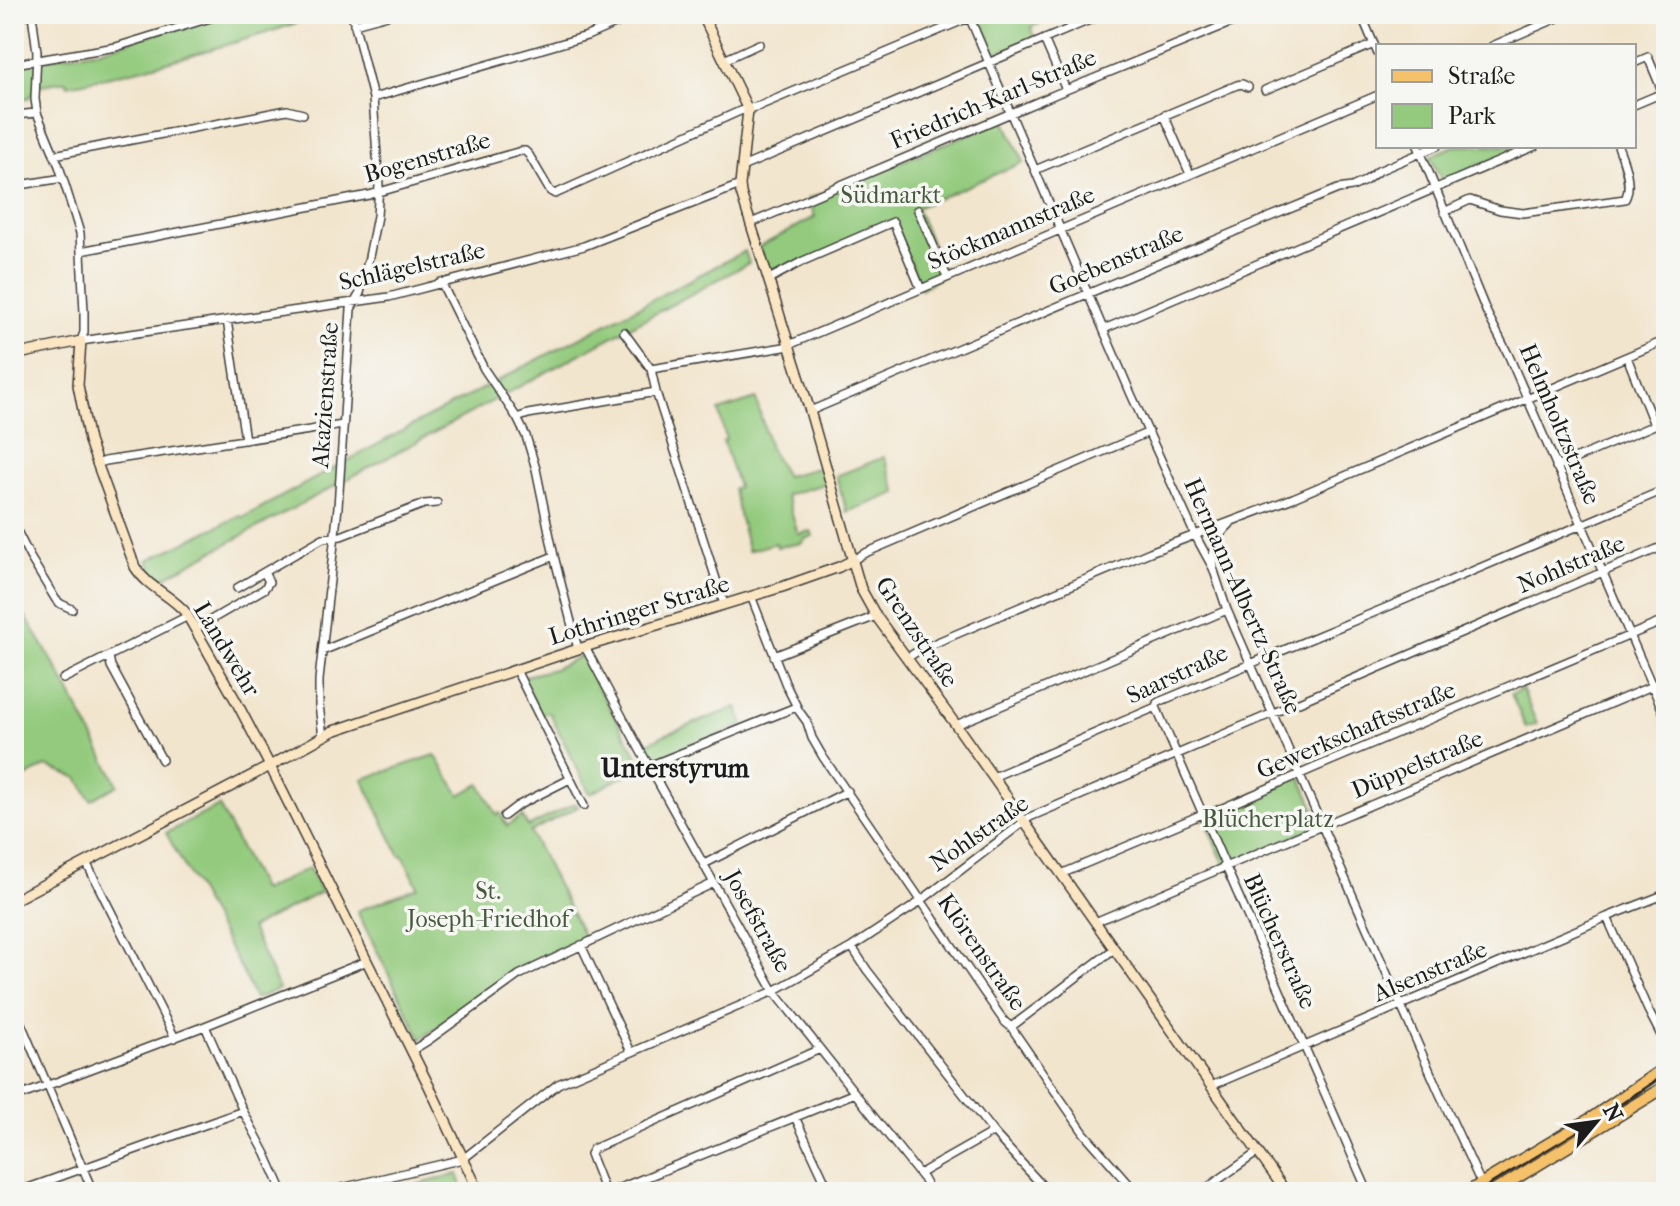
<svg xmlns="http://www.w3.org/2000/svg" width="1680" height="1206" viewBox="0 0 1680 1206" font-family="'IM FELL French Canon',serif">
<style>
.green{fill:#93ca7d;stroke:#58734c;stroke-width:2}
.lines{fill:none;stroke-linecap:round;stroke-linejoin:round}
.street-casing{stroke:#3c3a37;stroke-width:10}
.secondary-casing{stroke:#3c3a37;stroke-width:12}
.primary-casing{stroke:#3c3a37;stroke-width:14}
.street{stroke:#fff;stroke-width:7}
.secondary{stroke:#fbe6c4;stroke-width:9}
.primary{stroke:#f5c16b;stroke-width:11}
.tram{stroke:#1c1c1c;stroke-width:2}
.labels{text-anchor:middle;stroke-width:7;stroke-linejoin:round;paint-order:stroke}
.street-label{font-size:24px;fill:#1c1c1c;stroke:#f6f6f2}
.park-label{font-size:24px;fill:#46593e;stroke:#f6f6f2}
.neighbourhood-label{font-size:26px;font-weight:bold;fill:#1c1c1c;stroke:#f6f6f2}
</style>
<rect width="100%" height="100%" fill="#f6f6f2"/>
<filter id="ink" filterUnits="userSpaceOnUse"><feTurbulence type="fractalNoise" baseFrequency=".0125" numOctaves="2"/><feDisplacementMap in="SourceGraphic" scale="16" xChannelSelector="R" yChannelSelector="G"/><feConvolveMatrix kernelMatrix="1 2 1 2 8 2 1 2 1" color-interpolation-filters="sRGB"/></filter>
<filter id="wash" filterUnits="userSpaceOnUse"><feTurbulence type="fractalNoise" baseFrequency=".006" numOctaves="4" result="noise"/><feDisplacementMap in="SourceGraphic" scale="32" xChannelSelector="R" yChannelSelector="G"/><feGaussianBlur stdDeviation="1.8" result="paint"/><feColorMatrix in="noise" values="0 0 0 0 0 0 0 0 0 0 0 0 0 0 0 0 0 1.4 0 .05"/><feComposite in="paint" operator="in"/></filter>
<g filter="url(#wash)">
<rect width="100%" height="100%" fill="#f2e5cd"/>
<path class="green" d="M223 14H319C287 28 253 37 219 47 169 62 120 75 68 85L67 81 41 85 28 98 14 99V64L99 50Z
M990 14H1051L1053 18 1031 27 1035 38 995 54 980 18Z
M1004 120 1024 162 916 208 945 274 921 289 893 222 769 279 759 247 815 217 808 199Z
M1454 146H1523L1442 181 1430 156Z
M745 251 749 263 158 581 148 560 239 516 244 517 428 417Z
M756 399 770 449 786 476 826 466 831 482 786 495 798 534 811 531 813 536 804 539 803 543 777 547 776 543 748 551 733 489 738 487 723 441 726 440 719 411Z
M884 457 897 493 847 512 836 476Z
M14 597 62 677 118 785 91 800 78 778 46 766 14 783Z
M580 656 643 766 590 794 549 712 541 715 521 677 554 669Z
M1522 689 1537 724 1526 728 1511 694Z
M737 707 744 725 654 761 645 745 664 735Z
M435 755 460 795 480 784 497 815 500 813 507 826 522 816 528 827 575 803 578 807 530 832 585 939 519 967 421 1039 357 911 418 887 404 857 399 854 389 834 363 779Z
M1300 776 1322 825 1225 866 1202 814Z
M219 806 262 891 309 868 321 892 251 928 279 989 255 999 242 971 166 833Z
M458 1174 464 1192H390Z"/>
</g>
<g filter="url(#ink)">
<g class="lines">
<defs>
<path id="street" d="M32 14 37 52 35 99 37 113 59 166 80 233 84 312V332L81 341 389 297 584 246 740 185
M968 14 1131 394 1195 535 1213 568 1227 610 1439 1092 1485 1192
M1215 14 1220 27
M1361 14 1378 54
M354 24 391 14
M1044 39 1066 90
M1492 46 1567 14
M724 60 759 44
M1634 63 1648 57 1663 93
M14 64 116 47 223 14
M1265 90 1374 44
M373 98 587 36 638 14
M1634 105 1665 92
M14 115 37 113
M1164 115 1190 174
M1418 146 1487 313 1508 354 1666 718
M54 155 287 110 303 114
M742 167 1104 14
M1035 170 1237 85 1242 84 1248 87
M14 186 63 178
M918 210 947 277
M1444 212 1470 200 1500 210 1523 213 1625 199C1633 185 1624 161 1618 146
M751 223 1056 94 1252 14
M81 251 369 195 521 151H525L529 155 550 191 555 194 740 111 759 106 978 14
M769 279 803 261 893 222 921 289
M441 282 484 369 517 418 526 436 536 469 554 556 578 649
M14 319 21 353
M227 320 245 440
M1104 329 1535 146
M624 332 651 369
M1627 357 1654 425
M656 392 724 604
M810 411 1260 221 1338 189 1352 187 1365 181 1378 171 1437 146
M517 418 528 414 656 392 651 369 784 347 1378 95
M97 464 105 461 343 425
M1556 467 1666 420
M14 525 30 557 56 600 61 604 72 609
M853 560 863 554 1149 432
M1213 566C1212 548 1217 536 1230 524
M237 588 264 572
M751 596 786 685 799 711 807 722 812 738 823 757 983 991 1004 1021 1011 1027 1084 1133 1136 1192
M195 629 264 589 269 582 264 572 323 538 341 536 424 504 437 503
M585 647 640 750 774 991 923 1179 930 1192
M322 651 554 556
M774 656 876 616
M109 657 111 666 162 760
M907 658 921 649 1150 552 1293 498 1666 340
M516 670 584 806
M63 679 188 616
M1156 707 1368 1192
M956 725 1227 610
M323 737 319 705V680L338 507 351 309 360 293 369 257 377 216 379 185 373 98 352 14
M649 766 796 707
M993 777 1156 707 1157 703 1161 701 1385 608 1666 489
M504 816 517 806 570 779
M86 862 175 1038
M704 864 848 791
M1061 874 1191 819 1202 814H1209L1314 768 1666 620
M1607 917 1648 1010 1666 1045
M1095 922 1666 680
M581 945 631 1052
M852 947 867 970 993 1132 1048 1192
M14 1007 93 1192
M205 1026 243 1111 266 1154 283 1192
M1011 1027 1114 949
M411 1051 429 1040 519 975 714 883
M1211 1086 1607 917 1666 894
M14 1098 205 1026 367 961
M795 1117 830 1192
M919 1174 993 1132
M17 1192 243 1111
M325 1192 463 1159 558 1084 774 991 852 947 914 906 1030 817 1666 545
M605 1192 590 1154 593 1149 820 1049
M610 1192 855 1093
M1201 1192 1258 1152"/>
<path id="secondary" d="M702 14 748 110 740 185 741 193 810 411 856 572 861 589 876 616 956 725 1286 1192
M14 355 81 341 78 385 89 441 135 567C148 588 171 595 186 613L236 701 270 766 429 1086 479 1192
M14 900 270 766 333 731 578 649 782 587 839 567 853 560"/>
<path id="primary" d="M1468 1192 1592 1118 1666 1067
M1493 1192 1666 1086"/>
</defs>
<use href="#street" class="street-casing"/>
<use href="#secondary" class="secondary-casing"/>
<use href="#primary" class="primary-casing"/>
<use href="#street" class="street"/>
<use href="#secondary" class="secondary"/>
<use href="#primary" class="primary"/>
<path class="tram" d="M1477 1192 1603 1116 1666 1073"/>
</g>
</g>
<g class="labels">
<g class="street-label">
<text transform="translate(993 99) rotate(-23)" y="8">Friedrich-Karl-Straße</text>
<text transform="translate(427 157) rotate(-16)" y="8">Bogenstraße</text>
<text transform="translate(1011 228) rotate(-23)" y="8">Stöckmannstraße</text>
<text transform="translate(1116 260) rotate(-23)" y="8">Goebenstraße</text>
<text transform="translate(412 266) rotate(-13)" y="8">Schlägelstraße</text>
<text transform="translate(325 395) rotate(-86)" y="8">Akazienstraße</text>
<text transform="translate(1560 424) rotate(67)" y="8">Helmholtzstraße</text>
<text transform="translate(1571 564) rotate(-23)" y="8">Nohlstraße</text>
<text transform="translate(1243 596) rotate(66)" y="8">Hermann-Albertz-Straße</text>
<text transform="translate(639 610) rotate(-17)" y="8">Lothringer Straße</text>
<text transform="translate(917 632) rotate(56)" y="8">Grenzstraße</text>
<text transform="translate(227 649) rotate(59)" y="8">Landwehr</text>
<text transform="translate(1177 674) rotate(-25)" y="8">Saarstraße</text>
<text transform="translate(1356 730) rotate(-23)" y="8">Gewerkschaftsstraße</text>
<text transform="translate(1417 764) rotate(-23)" y="8">Düppelstraße</text>
<text transform="translate(979 833) rotate(-35)" y="8">Nohlstraße</text>
<text transform="translate(758 921) rotate(61)" y="8">Josefstraße</text>
<text transform="translate(1280 941) rotate(66)" y="8">Blücherstraße</text>
<text transform="translate(982 952) rotate(55)" y="8">Klörenstraße</text>
<text transform="translate(1430 971) rotate(-23)" y="8">Alsenstraße</text>
</g>
<g class="park-label">
<text x="891" y="203">Südmarkt</text>
<text x="1268" y="827">Blücherplatz</text>
<text x="488" y="899">St.<tspan x="488" dy="28">Joseph-Friedhof</tspan></text>
</g>
<g class="neighbourhood-label">
<text x="675" y="777">Unterstyrum</text>
</g>
</g>
<rect width="1680" height="1206" fill="none" stroke="#f6f6f2" stroke-width="48"/>
<rect x="1376" y="44" width="260" height="104" fill="#f6f6f2" stroke="#9f9f9c" stroke-width="2"/>
<rect x="1392" y="70" width="40" height="12" fill="#f5c16b" stroke="#9f9f9c" stroke-width="2"/>
<text x="1448" y="84" font-size="24" fill="#1c1c1c">Straße</text>
<rect x="1392" y="104" width="40" height="24" fill="#93ca7d" stroke="#9f9f9c" stroke-width="2"/>
<text x="1448" y="124" font-size="24" fill="#1c1c1c">Park</text>
<g transform="translate(1596 1122) rotate(61)" stroke="#f6f6f2" stroke-width="6" paint-order="stroke">
<path d="M0-6L14 30L0 20L-14 30Z" fill="#1c1c1c"/>
<text y="-12" font-size="22" font-weight="bold" text-anchor="middle" fill="#1c1c1c">N</text>
</g>
</svg>
